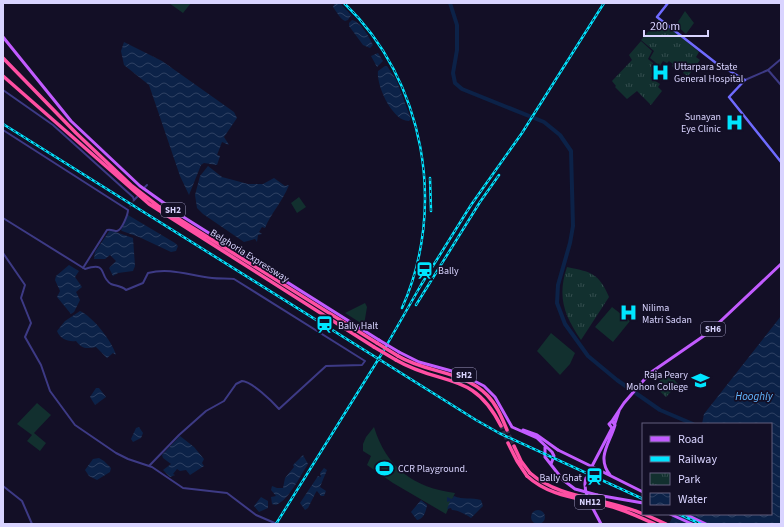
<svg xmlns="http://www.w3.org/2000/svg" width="784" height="527" viewBox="0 0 784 527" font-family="'Source Sans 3',sans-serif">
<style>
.park{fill:url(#park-tufts)}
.garden{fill:#12302f}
.water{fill:url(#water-waves)}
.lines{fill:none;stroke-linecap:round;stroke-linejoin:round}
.river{stroke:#0c2248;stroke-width:4}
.tertiary-tunnel{stroke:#312d47;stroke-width:2;stroke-dasharray:2 1;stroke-linecap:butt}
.primary-tunnel{stroke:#312d47;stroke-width:3;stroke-dasharray:3 1.5;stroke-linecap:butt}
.motorway-tunnel{stroke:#312d47;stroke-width:3.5;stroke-dasharray:3.5 2;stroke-linecap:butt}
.tertiary{stroke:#3d3a85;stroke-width:2}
.secondary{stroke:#6f6bff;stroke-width:2.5}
.primary{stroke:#c25bff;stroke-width:3}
.motorway{stroke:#ff4fa3;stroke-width:3.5}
.rail-casing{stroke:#00e5ff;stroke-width:2.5}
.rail{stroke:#130f26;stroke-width:1;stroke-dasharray:3;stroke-linecap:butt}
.primary-bridge{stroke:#c25bff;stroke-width:3}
.motorway-bridge{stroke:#ff4fa3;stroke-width:3.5}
.labels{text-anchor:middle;stroke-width:3.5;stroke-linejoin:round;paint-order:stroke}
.shield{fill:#130f26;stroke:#9e99be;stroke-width:1}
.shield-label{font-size:9px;font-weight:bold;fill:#d9d4ff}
.poi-label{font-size:10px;fill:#d9d4ff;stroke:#130f26;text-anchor:start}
.street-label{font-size:10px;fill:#d9d4ff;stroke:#130f26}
.water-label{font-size:11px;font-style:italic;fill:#62b6ff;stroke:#130f26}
</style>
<defs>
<pattern id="park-tufts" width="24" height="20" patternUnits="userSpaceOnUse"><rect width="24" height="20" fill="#12302f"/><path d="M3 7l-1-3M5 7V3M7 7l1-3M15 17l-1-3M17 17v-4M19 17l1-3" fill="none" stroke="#344d4e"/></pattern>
<pattern id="water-waves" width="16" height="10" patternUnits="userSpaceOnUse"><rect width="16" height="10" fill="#0c2248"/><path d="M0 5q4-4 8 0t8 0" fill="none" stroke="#2f4163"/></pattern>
</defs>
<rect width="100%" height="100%" fill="#130f26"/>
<path class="park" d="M659 19 699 52 696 57 700 60 688 76 683 73 684 71 675 67 674 68 672 66 673 64 669 61 667 63 663 61 660 66 650 58 654 51 641 40Z
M641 41 652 51 648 59 653 63 651 67 656 70 651 78 660 84 658 87 662 91 651 105 637 91 627 99 615 87 616 86 612 81 632 60 629 55Z
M567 267C591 272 599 273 609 297L581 340C564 315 557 297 567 267Z
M668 373 678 384 666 397 654 386Z"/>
<path class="garden" d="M169 3H191L183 13Z
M685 11 694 23 686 34 676 25Z
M299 197 306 207 297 213 291 203Z
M365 303 367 307 364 325 345 313Z
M612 307 630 321 613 342 595 327Z
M551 333 575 353 570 364 560 375 537 351Z
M37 403 51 415 34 433 46 443 40 451 27 441 32 435 17 424Z
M374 427C386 467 414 488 455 493L446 514 393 483 367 465 371 456 363 451V444L366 437Z"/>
<path class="water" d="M335 3H340L351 15 348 20 345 21C339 18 337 12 333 7Z
M352 20C361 22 369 37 373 45L370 48 363 45 349 26V23Z
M124 42 162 61 234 112 237 118 224 137 229 145 222 142 217 155 220 156 217 165 204 163 201 165 189 195 180 176 149 85 124 65 121 51Z
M378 53 383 61 377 67 371 56Z
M385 66H387L396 79 411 119 409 121C393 122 376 86 378 71Z
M208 166 222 177 248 184H263L274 178 285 186 289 185C283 201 271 213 265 228L262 227 259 232 262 234 258 235 257 242 255 239 244 242 203 214 197 208 195 195 200 176Z
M128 215 175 243 178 246 176 251 171 252 139 237 122 231 121 230Z
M110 230 133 238 135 266 133 271 118 273 113 276 109 268 116 261 110 255 105 259H94L95 252Z
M69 265 79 271 75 277 82 287 76 292 80 300 74 312 71 314 57 297 60 291 55 280 56 276Z
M80 311C93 317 112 341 116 355L113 353 107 358 96 347C86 349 82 349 76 341 68 342 60 339 57 331L65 321Z
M781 316V524H669L674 514H771V424H702L704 414Z
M96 388H99L106 397 95 405 90 397Z
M139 427 143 433 141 438 133 442 131 439 136 428Z
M180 436 194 447 204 459 202 463 204 466 190 475 186 470 180 471 177 469 173 474 175 475 170 477 163 470 171 464 163 458 162 455Z
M303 455 308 464C300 476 289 500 276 505L272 504 271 497 276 496 271 490 272 486 277 488H283L285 478 294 467 293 465Z
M99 458 104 461 111 468 110 472 97 480 89 476 85 470 93 459Z
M324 468 327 470 320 487 326 491 324 496H321L317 491 316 492 308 508 305 510 300 503 318 476 321 477 320 473Z
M454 496C462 500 472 497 481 500L483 506 471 518C467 515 458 510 452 510L451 508 447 509 450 501 447 502V497L452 499Z
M261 497 268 501V508L259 512 254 506Z
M421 500 427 505C426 511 424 519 417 520L411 512Z
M531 517a7 7 0 1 1 14 0a7 7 0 1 1-14 0Z"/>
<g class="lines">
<path class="river" d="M450 3 457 25V50L453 73 455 83 462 89 544 122 560 135 571 151 573 226 570 243 558 285 557 303 565 324 588 356 617 380 660 410 693 424"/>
<path class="tertiary-tunnel" d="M130 207 134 200"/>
<path class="primary-tunnel" d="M586 478 590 470"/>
<path class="motorway-tunnel" d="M501 426 508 443
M507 430 514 446"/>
<path class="tertiary" d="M768 70 781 85
M745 80 768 70 781 59
M3 90 53 125 133 197 134 200 137 197
M3 130 128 210C128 214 122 230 117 231 114 231 111 229 107 230L83 268
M145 187 147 185
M3 218 85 269C109 261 98 276 111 284 116 286 122 286 126 290L143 283 148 273C171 267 190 276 212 278 220 279 227 278 234 279L365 361 362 365 326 366 279 409C272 401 251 381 242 381L236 384 224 401 206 411 179 435 149 466
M3 253 25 285 21 298 31 323 25 337 41 365 50 391 75 425 116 453 128 459 152 467 183 488 227 493 256 515 277 524
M3 486 22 501 32 524"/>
<path class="secondary" d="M668 3 657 17 716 63 745 80 729 97 781 162"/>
<path class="primary" d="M3 37 71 121 140 186 185 218 379 340
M399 352 419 362 459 373 484 386 495 397 512 427 537 438 552 452 554 456 551 464
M612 421 624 403 650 373 708 333 781 264
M615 423 619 411
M523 430 537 435 558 450
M545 447V457L563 480
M590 470 612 428
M601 471 643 492
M610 475C596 457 610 443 615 425L612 421 609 424 612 428
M586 478C581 492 595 511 601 524
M597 495 643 503
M670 514 692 524
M685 514 706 524"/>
<path class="motorway" d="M3 58 76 133 132 186 158 206 377 343
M3 76 149 204 374 347
M398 356C426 373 464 371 487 395 497 405 502 418 507 430
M396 360C442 387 473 370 501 426
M508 443 517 461 527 476
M514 446 521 461 530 473
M644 514 666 524"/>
<defs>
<path id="rail" d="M344 3C425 80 447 208 402 308
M3 124 476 420 499 433 643 499
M430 178 431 211
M416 305 480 202 499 175
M679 514 701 524
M276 524 381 355 421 285 471 205 522 133 604 3"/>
</defs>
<use href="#rail" class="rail-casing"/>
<use href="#rail" class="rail"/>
<path class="primary-bridge" d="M379 340 399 352
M558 450 601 471
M563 480 575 489 597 495"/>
<path class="motorway-bridge" d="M377 343 398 356
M374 347 396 360
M530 473C561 500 606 497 643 514
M527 476C551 498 582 498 613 507 627 511 641 518 655 524"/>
</g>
<defs>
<symbol id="hospital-bare" viewBox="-9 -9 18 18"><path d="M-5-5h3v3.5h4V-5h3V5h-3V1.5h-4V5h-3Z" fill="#00e5ff" stroke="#130f26" stroke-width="2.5" paint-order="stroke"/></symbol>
<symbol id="station-bare" viewBox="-9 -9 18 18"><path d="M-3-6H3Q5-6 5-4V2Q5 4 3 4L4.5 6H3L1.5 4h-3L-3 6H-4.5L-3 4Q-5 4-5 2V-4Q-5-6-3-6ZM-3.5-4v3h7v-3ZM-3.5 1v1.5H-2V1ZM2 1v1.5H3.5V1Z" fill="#00e5ff" stroke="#130f26" stroke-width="2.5" paint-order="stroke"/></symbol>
<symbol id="university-bare" viewBox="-9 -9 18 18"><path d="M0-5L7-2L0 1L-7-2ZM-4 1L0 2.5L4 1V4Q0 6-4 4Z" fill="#00e5ff" stroke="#130f26" stroke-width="2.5" paint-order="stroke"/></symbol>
<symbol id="stadium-bare" viewBox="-9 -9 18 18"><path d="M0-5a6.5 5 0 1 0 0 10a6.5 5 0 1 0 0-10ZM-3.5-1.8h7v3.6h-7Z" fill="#00e5ff" stroke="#130f26" stroke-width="2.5" paint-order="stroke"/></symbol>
</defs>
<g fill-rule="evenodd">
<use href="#hospital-bare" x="648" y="60" width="25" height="25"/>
<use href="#hospital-bare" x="722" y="110" width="25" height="25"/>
<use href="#station-bare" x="412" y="258" width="25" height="25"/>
<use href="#hospital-bare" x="616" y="300" width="25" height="25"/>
<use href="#station-bare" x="312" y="312" width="25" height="25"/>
<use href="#university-bare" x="688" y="368" width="25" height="25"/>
<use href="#stadium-bare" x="372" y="456" width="25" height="25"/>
<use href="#station-bare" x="582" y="464" width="25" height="25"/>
</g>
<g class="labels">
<g class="shield">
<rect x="161" y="203" width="24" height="14" rx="3"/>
<rect x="701" y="322" width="24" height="14" rx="3"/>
<rect x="452" y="368" width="24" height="14" rx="3"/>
<rect x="575" y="495" width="30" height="14" rx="3"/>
</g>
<g class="shield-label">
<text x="173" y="213">SH2</text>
<text x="713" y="332">SH6</text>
<text x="464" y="378">SH2</text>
<text x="590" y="505">NH12</text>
</g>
<g class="poi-label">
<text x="674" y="70">Uttarpara State<tspan x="674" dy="12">General Hospital</tspan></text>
<text x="721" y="120" text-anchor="end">Sunayan<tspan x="721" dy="12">Eye Clinic</tspan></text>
<text x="438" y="274">Bally</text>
<text x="642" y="311">Nilima<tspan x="642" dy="12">Matri Sadan</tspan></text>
<text x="338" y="329">Bally Halt</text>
<text x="688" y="378" text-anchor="end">Raja Peary<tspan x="688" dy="12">Mohon College</tspan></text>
<text x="398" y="472">CCR Playground.</text>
<text x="582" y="481" text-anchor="end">Bally Ghat</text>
</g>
<g class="street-label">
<text transform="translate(250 255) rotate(32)" y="4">Belghoria Expressway</text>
</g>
<g class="water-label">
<text x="754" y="400">Hooghly</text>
</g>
</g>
<rect width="784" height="527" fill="none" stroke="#d9d4ff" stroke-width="8"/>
<rect x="642" y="423" width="130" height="92" fill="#130f26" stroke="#625e7d"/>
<rect x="650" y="436" width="20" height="6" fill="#c25bff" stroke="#625e7d"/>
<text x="678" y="443" font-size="12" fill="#d9d4ff">Road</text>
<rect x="650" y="456" width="20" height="6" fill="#00e5ff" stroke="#625e7d"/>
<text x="678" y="463" font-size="12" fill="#d9d4ff">Railway</text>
<rect x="650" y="473" width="20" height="12" fill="url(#park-tufts)" stroke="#625e7d"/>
<text x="678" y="483" font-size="12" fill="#d9d4ff">Park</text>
<rect x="650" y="493" width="20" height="12" fill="url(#water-waves)" stroke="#625e7d"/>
<text x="678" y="503" font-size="12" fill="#d9d4ff">Water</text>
<path d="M644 30v6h64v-6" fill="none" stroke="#d9d4ff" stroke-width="2"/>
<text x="650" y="30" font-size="12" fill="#d9d4ff" stroke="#130f26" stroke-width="3" paint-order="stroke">200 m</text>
</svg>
